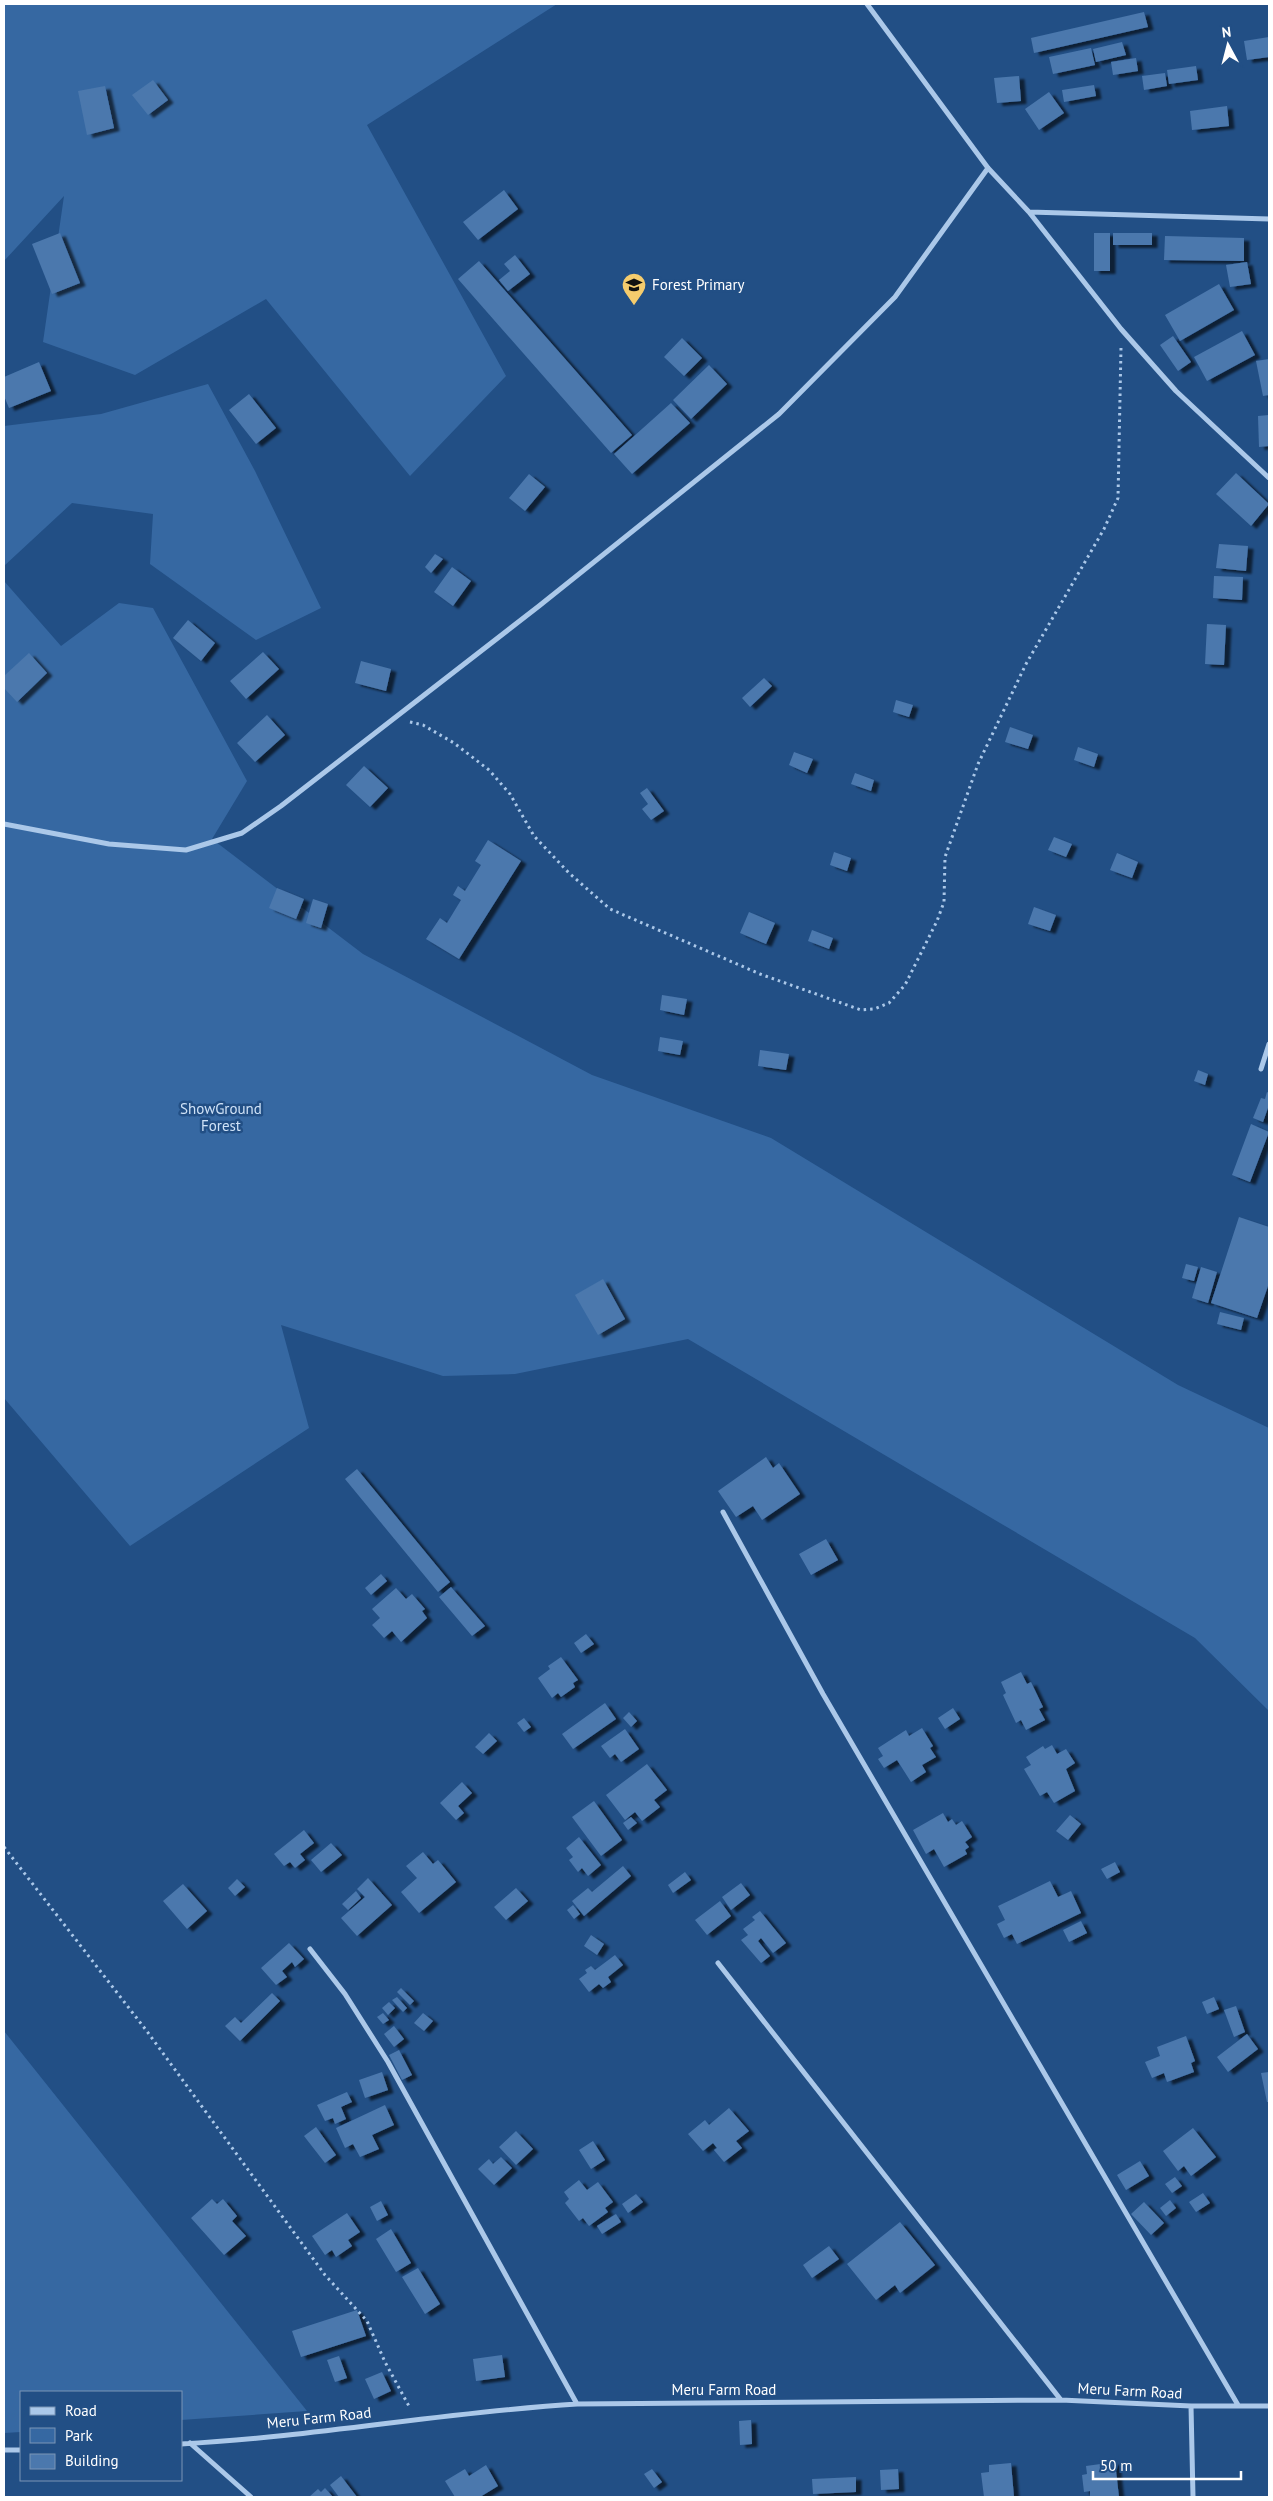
<svg xmlns="http://www.w3.org/2000/svg" width="1273" height="2501" viewBox="0 0 1273 2501" font-family="'PT Sans',sans-serif">
<style>
.green{fill:#3668a2}
.building{fill:#4b78ad;filter:url(#shadow)}
.lines{fill:none;stroke-linecap:round;stroke-linejoin:round}
.path{stroke:#abc8e9;stroke-width:3;stroke-dasharray:2.5 4;stroke-linecap:butt}
.minor{stroke:#abc8e9;stroke-width:5}
.labels{text-anchor:middle;stroke-width:5;stroke-linejoin:round;paint-order:stroke}
.poi-label{font-size:15px;fill:#fff;stroke:#224f85;text-anchor:start}
.park-label{font-size:15px;fill:#cfe2f7;stroke:#224f85}
.street-label{font-size:15px;fill:#fff;stroke:#224f85}
</style>
<defs>
<filter id="shadow"><feDropShadow dx="5.5" dy="3" stdDeviation="1" flood-color="#0009"/></filter>
</defs>
<rect width="100%" height="100%" fill="#224f85"/>
<path class="green" d="M4 4H557L367 125 506 376 410 476 266 299 135 375 43 342 64 196 4 261Z
M208 384 255 471 321 608 256 640 150 564 153 514 72 503 4 566V426L101 414Z
M4 581 61 646 119 603 153 608 247 781 212 839 363 954 592 1075 771 1138 1178 1385 1269 1428V1711L1195 1638 688 1339 515 1374 443 1376 281 1325 309 1428 130 1546 4 1398Z
M4 2031 307 2411 181 2420V2392H21V2432L4 2433Z"/>
<path class="building" d="M1144 12 1148 27 1034 53 1031 38Z
M1269 37V57L1247 60 1244 41Z
M1122 42 1126 55 1096 62 1093 49Z
M1091 48 1095 65 1053 74 1049 57Z
M1136 58 1138 71 1113 75 1111 62Z
M1196 66 1198 80 1169 84 1167 70Z
M1165 73 1167 86 1144 90 1142 76Z
M1019 76 1021 101 997 103 994 78Z
M153 80 168 100 148 115 132 95Z
M1094 85 1096 96 1064 102 1062 90Z
M105 86 114 128 87 135 78 91Z
M1049 92 1064 113 1039 130 1025 109Z
M1227 106 1229 126 1192 130 1190 111Z
M504 190 518 209 478 240 463 222Z
M60 233 80 283 52 294 32 244Z
M1094 233H1110V271H1094Z
M1113 233H1152V245H1113Z
M1165 236 1244 238V261L1164 260Z
M515 255 530 274 508 291 499 280 510 271 504 264Z
M479 261 632 435 611 453 458 279Z
M1247 262 1251 284 1230 287 1226 265Z
M1219 284 1234 310 1180 341 1165 315Z
M1242 331 1255 355 1207 381 1194 357Z
M1173 336 1191 362 1178 371 1160 345Z
M682 338 702 358 684 376 664 357Z
M1269 359V395L1263 396 1256 361Z
M39 362 51 391 9 408 4 396V377Z
M709 365 727 384 691 419 673 400Z
M249 394 276 428 256 444 229 410Z
M671 403 690 423 632 474 614 454Z
M1269 415V446L1259 447 1258 416Z
M1236 473 1269 504 1251 526 1216 494Z
M529 474 545 487 525 511 509 498Z
M1219 544 1248 546 1246 571 1216 568Z
M435 554 443 559 431 573 425 567Z
M452 567 471 581 453 606 434 592Z
M1214 576 1243 577 1242 600 1213 598Z
M188 620 215 643 201 661 173 638Z
M1207 624 1226 625 1224 665 1205 664Z
M263 652 279 669 246 699 230 681Z
M29 653 47 673 17 702 4 688V676Z
M361 661 391 669 386 691 355 683Z
M764 678 772 686 750 707 742 698Z
M896 700 913 705 909 717 893 712Z
M267 715 285 735 255 762 237 743Z
M1010 727 1033 735 1028 749 1005 742Z
M1078 747 1098 754 1094 767 1074 760Z
M794 752 813 759 807 773 789 765Z
M364 766 388 788 370 807 346 785Z
M855 773 874 780 871 791 851 784Z
M647 788 664 811 651 820 642 809 648 804 640 793Z
M1054 837 1072 844 1066 857 1048 850Z
M488 840 521 861 459 959 426 939 440 918 447 923 461 900 453 895 458 886 465 891 481 865 475 861Z
M834 852 851 858 847 871 830 865Z
M1117 853 1138 862 1132 878 1110 870Z
M277 888 304 899 296 919 269 908Z
M313 899 328 904 321 928 306 923Z
M1034 907 1056 915 1050 931 1028 924Z
M749 912 775 923 766 944 740 933Z
M812 930 833 938 829 949 808 941Z
M662 995 687 999 684 1015 660 1010Z
M660 1037 683 1041 680 1055 658 1051Z
M760 1050 789 1054 786 1070 758 1066Z
M1198 1070 1208 1074 1205 1085 1194 1081Z
M1267 1092 1269 1093V1105L1263 1122 1253 1118 1261 1098 1265 1099Z
M1251 1124 1269 1132 1250 1182 1232 1175Z
M1239 1217 1269 1227V1283L1257 1318 1211 1303Z
M1186 1264 1198 1267 1194 1281 1182 1278Z
M1201 1267 1217 1272 1208 1303 1192 1298Z
M603 1279 625 1319 598 1335 575 1295Z
M1220 1312 1244 1318 1241 1330 1217 1324Z
M766 1457 773 1468 779 1463 800 1494 762 1520 753 1506 736 1517 718 1491Z
M357 1469 450 1582 438 1592 345 1479Z
M826 1539 838 1560 811 1575 799 1554Z
M381 1574 387 1581 371 1595 365 1588Z
M451 1587 485 1626 472 1636 439 1597Z
M396 1588 406 1599 412 1594 425 1609 422 1611 427 1618 401 1642 392 1631 384 1638 372 1625 380 1618 372 1609Z
M586 1634 594 1644 581 1653 574 1643Z
M561 1657 578 1680 573 1683 575 1687 561 1697 558 1693 552 1698 538 1678 550 1669 548 1666Z
M1021 1672 1027 1684 1031 1682 1043 1707 1039 1709 1045 1720 1026 1730 1021 1720 1016 1723 1003 1695 1006 1693 1001 1682Z
M605 1703 616 1719 573 1749 562 1734Z
M953 1708 960 1719 945 1729 938 1718Z
M629 1712 637 1721 631 1727 623 1718Z
M524 1718 531 1727 524 1732 517 1723Z
M922 1728 933 1746 930 1748 936 1757 922 1765 926 1772 911 1782 897 1760 884 1768 878 1759 883 1756 878 1748 906 1730 909 1736Z
M625 1729 639 1749 621 1762 615 1754 610 1758 601 1746Z
M489 1733 497 1741 483 1754 475 1747Z
M1052 1745 1057 1754 1066 1749 1075 1763 1066 1769 1075 1791 1054 1803 1047 1792 1040 1796 1024 1769 1031 1765 1026 1757 1043 1746 1045 1749Z
M647 1764 667 1790 654 1800 660 1807 642 1821 635 1812 625 1820 606 1795Z
M462 1782 472 1793 458 1806 464 1813 456 1820 440 1803Z
M594 1801 622 1840 601 1856 572 1817Z
M943 1813 948 1822 952 1819 956 1825 962 1821 972 1837 965 1842 969 1847 965 1850 967 1854 944 1867 934 1849 926 1854 913 1830Z
M1070 1815 1081 1824 1068 1840 1056 1831Z
M631 1817 637 1823 628 1830 623 1823Z
M304 1830 314 1843 300 1854 305 1860 295 1868 290 1862 284 1866 274 1854Z
M579 1837 601 1865 588 1876 582 1868 578 1872 569 1860 573 1857 566 1848Z
M331 1843 342 1855 321 1872 311 1860Z
M423 1852 433 1864 438 1860 456 1882 419 1913 401 1892 417 1878 406 1866Z
M1115 1862 1120 1872 1107 1879 1101 1869Z
M623 1866 631 1876 584 1916 572 1901 588 1888 592 1892Z
M685 1872 691 1880 673 1893 668 1885Z
M368 1878 392 1905 357 1936 341 1918 365 1897 357 1889Z
M237 1879 245 1887 235 1896 228 1888Z
M1050 1881 1058 1897 1071 1891 1081 1913 1017 1944 1012 1934 1004 1938 997 1924 1005 1920 998 1906Z
M741 1883 750 1895 731 1910 722 1897Z
M183 1884 207 1911 187 1929 163 1901Z
M516 1888 528 1901 506 1920 494 1907Z
M356 1891 361 1898 348 1910 342 1904Z
M720 1901 731 1916 707 1935 695 1920Z
M573 1905 580 1914 574 1919 567 1910Z
M760 1911 786 1943 773 1953 761 1938 758 1941 770 1956 761 1963 741 1940 748 1935 743 1929 755 1920 752 1917Z
M1081 1921 1087 1933 1069 1942 1063 1930Z
M591 1935 604 1944 597 1955 584 1946Z
M289 1943 304 1959 295 1967 292 1962 282 1971 287 1977 276 1985 261 1968Z
M615 1955 623 1965 608 1977 611 1982 603 1988 599 1984 589 1992 579 1979 587 1973 585 1970 591 1966 595 1970Z
M401 1988 414 2001 410 2005 397 1992Z
M272 1993 280 2001 240 2041 225 2026 235 2017 241 2023Z
M397 1997 407 2008 403 2012 392 2000Z
M1214 1997 1219 2009 1207 2014 1202 2002Z
M389 2002 395 2008 388 2015 382 2008Z
M1236 2006 1245 2032 1234 2037 1224 2010Z
M383 2013 389 2020 383 2024 377 2017Z
M423 2013 433 2021 424 2031 414 2023Z
M394 2026 404 2039 394 2047 384 2034Z
M1247 2034 1258 2049 1228 2072 1217 2057Z
M1186 2036 1195 2061 1191 2063 1194 2072 1167 2082 1164 2073 1152 2078 1145 2062 1160 2056 1157 2047Z
M399 2050 412 2075 402 2080 389 2055Z
M382 2072 388 2090 365 2098 359 2080Z
M1269 2072V2102H1267L1261 2073Z
M347 2092 352 2102 341 2107 346 2119 335 2124 333 2118 325 2121 317 2105Z
M385 2105 394 2125 372 2135 379 2149 360 2157 353 2144 345 2148 336 2128Z
M729 2108 749 2131 736 2141 742 2148 724 2162 714 2150 717 2148 713 2143 703 2151 688 2134 705 2120 709 2125Z
M316 2127 336 2155 325 2163 304 2136Z
M1193 2128 1216 2157 1191 2176 1184 2166 1178 2171 1163 2151Z
M516 2131 533 2149 516 2165 499 2147Z
M593 2141 605 2160 591 2169 579 2150Z
M501 2157 512 2168 494 2185 478 2169 489 2159 493 2164Z
M1140 2161 1149 2176 1126 2190 1117 2175Z
M1175 2177 1182 2186 1172 2193 1165 2184Z
M579 2180 587 2190 598 2182 613 2202 605 2208 608 2212 589 2226 583 2218 579 2221 565 2203 569 2199 564 2192Z
M1203 2193 1210 2203 1196 2212 1189 2202Z
M636 2194 643 2202 628 2213 622 2204Z
M212 2199 217 2204 223 2199 237 2216 232 2221 246 2236 224 2255 191 2218Z
M1170 2200 1176 2208 1166 2216 1160 2208Z
M381 2201 388 2215 377 2221 370 2207Z
M1144 2202 1164 2223 1151 2235 1131 2214Z
M347 2213 360 2232 348 2240 352 2246 336 2257 332 2250 325 2255 312 2236Z
M616 2214 621 2222 602 2234 597 2226Z
M900 2222 935 2265 900 2293 895 2285 876 2300 847 2264Z
M391 2229 411 2263 396 2272 376 2239Z
M829 2246 839 2259 812 2278 803 2265Z
M418 2268 440 2304 425 2314 402 2277Z
M357 2310 366 2336 301 2357 292 2331Z
M502 2355 505 2377 476 2381 473 2359Z
M339 2356 347 2378 335 2382 327 2360Z
M382 2372 391 2391 374 2399 365 2379Z
M751 2420 752 2444 740 2445 739 2421Z
M1115 2462 1119 2497H1090V2491L1084 2492 1082 2475 1087 2474 1086 2466Z
M1011 2463 1014 2497H984L981 2473 989 2472V2465Z
M486 2465 498 2486 480 2497H455L445 2481 465 2469 469 2476Z
M652 2469 662 2482 654 2488 644 2474Z
M898 2469 899 2489 881 2490 880 2470Z
M341 2476 357 2497H339L330 2485Z
M856 2477V2492L813 2494 812 2479Z
M325 2488 333 2497H309L318 2489 321 2492Z"/>
<g class="lines">
<path class="path" d="M410 722 423 725 454 743 489 770 510 794 534 836 569 873 610 909 760 974 861 1010 874 1009 889 1003 905 985 937 921 944 902 945 857 978 764 1026 664 1104 529 1118 498 1121 347
M4 1847 146 2030 325 2275 367 2321 385 2362 410 2408"/>
<path class="minor" d="M867 4 988 168 1029 212 1121 329 1176 391 1269 478
M1029 212 1269 219
M4 824 109 844 186 850 242 833 281 806 539 606 779 414 895 297 988 168
M1261 1069 1269 1044
M723 1512 823 1694 1238 2405
M310 1949 345 1994 388 2062 577 2404
M718 1963 1061 2400
M1191 2406 1193 2497
M190 2443 251 2497
M181 2444C314 2437 445 2412 577 2404L1061 2400 1191 2406H1269
M4 2450H21"/>
</g>
<defs>
<symbol id="school-pin" viewBox="-11 -11 22 30"><path d="M0 17L-7.5 6A9.5 9.5 0 1 1 7.5 6Z" fill="#f5cc6d" stroke="#224f85"/><path d="M0-5L7-2L0 1L-7-2ZM-4 1L0 2.5L4 1V4Q0 6-4 4Z" fill="#111"/></symbol>
</defs>
<g fill-rule="evenodd">
<use href="#school-pin" x="620" y="271" width="28" height="38"/>
</g>
<g class="labels">
<g class="poi-label">
<text x="652" y="290">Forest Primary</text>
</g>
<g class="park-label">
<text x="221" y="1114">ShowGround<tspan x="221" dy="17">Forest</tspan></text>
</g>
<g class="street-label">
<text x="724" y="2395">Meru Farm Road</text>
<text transform="translate(1130 2391) rotate(3)" y="5">Meru Farm Road</text>
<text transform="translate(319 2418) rotate(-6)" y="5">Meru Farm Road</text>
</g>
</g>
<rect width="1273" height="2501" fill="none" stroke="#ffffff" stroke-width="10"/>
<rect x="20" y="2391" width="162" height="90" fill="#224f85" stroke="#7a95b6"/>
<rect x="30" y="2407" width="25" height="8" fill="#abc8e9" stroke="#7a95b6"/>
<text x="65" y="2416" font-size="15" fill="#ffffff">Road</text>
<rect x="30" y="2428" width="25" height="15" fill="#3668a2" stroke="#7a95b6"/>
<text x="65" y="2441" font-size="15" fill="#ffffff">Park</text>
<rect x="30" y="2454" width="25" height="15" fill="#4b78ad" stroke="#7a95b6"/>
<text x="65" y="2466" font-size="15" fill="#ffffff">Building</text>
<g transform="translate(1228 45) rotate(353)" stroke="#224f85" stroke-width="4" paint-order="stroke">
<path d="M0-4L9 19L0 12L-9 19Z" fill="#ffffff"/>
<text y="-8" font-size="14" font-weight="bold" text-anchor="middle" fill="#ffffff">N</text>
</g>
<path d="M1093 2471v8h148v-8" fill="none" stroke="#ffffff" stroke-width="2.5"/>
<text x="1100" y="2471" font-size="15" fill="#ffffff" stroke="#224f85" stroke-width="4" paint-order="stroke">50 m</text>
</svg>
